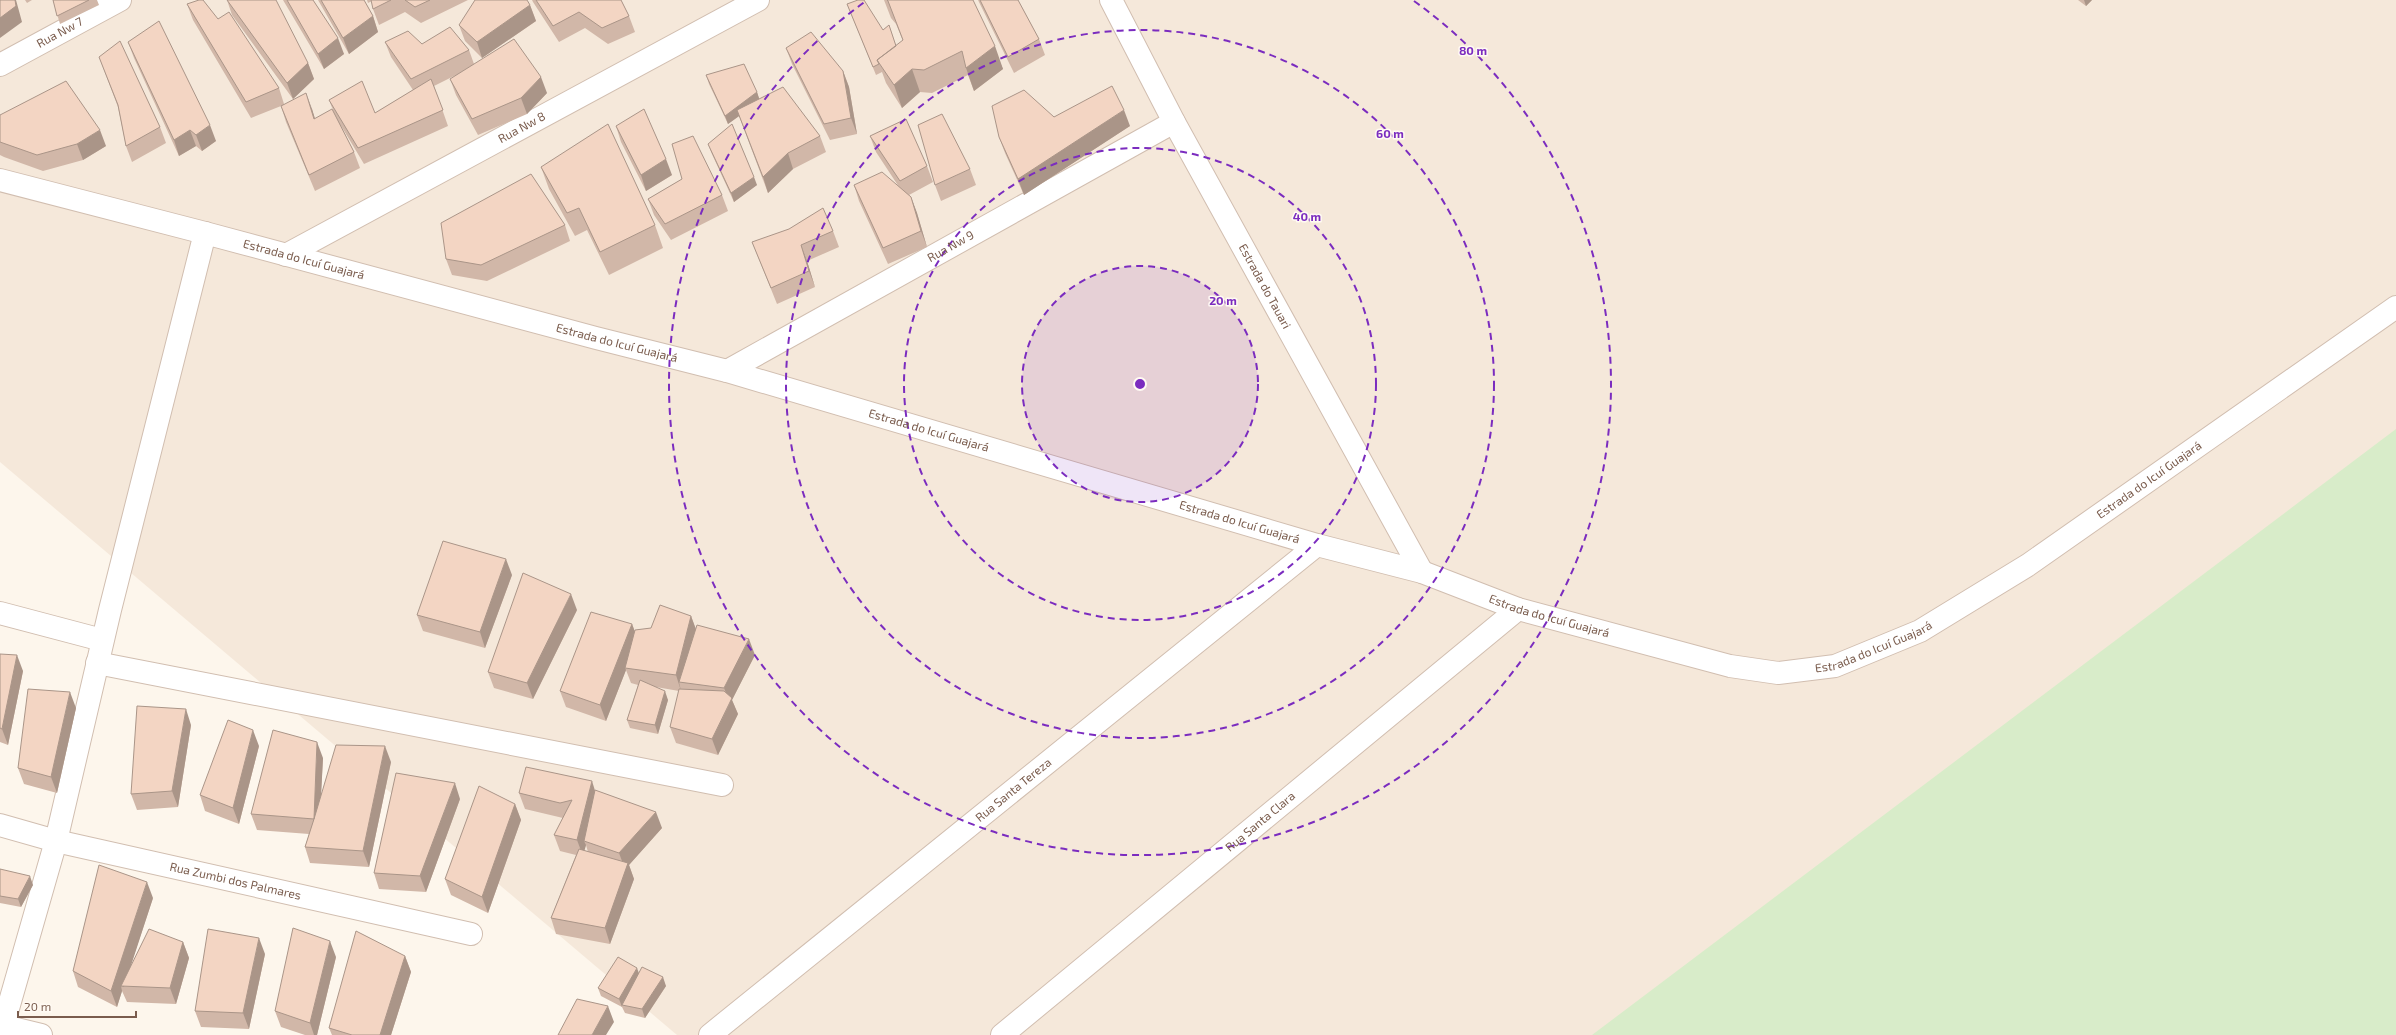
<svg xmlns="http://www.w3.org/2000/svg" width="2396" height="1035" viewBox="0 0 2396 1035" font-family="'Exo 2',sans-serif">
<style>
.residential{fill:#f5e8da}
.green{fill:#d8ecc9}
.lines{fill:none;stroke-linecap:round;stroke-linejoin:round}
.minor-casing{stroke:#d1beb0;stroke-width:24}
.tertiary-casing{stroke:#d1beb0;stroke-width:24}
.minor{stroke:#fff;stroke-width:22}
.tertiary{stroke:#fff;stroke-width:22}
.wall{fill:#d1b7a8;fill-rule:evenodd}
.shaded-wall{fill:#aa9588}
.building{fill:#f3d5c3;stroke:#aa9588}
.ring{fill:none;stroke:#7b2cbf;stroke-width:2;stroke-dasharray:7 5}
.labels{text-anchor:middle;stroke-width:3;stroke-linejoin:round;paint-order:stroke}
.street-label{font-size:12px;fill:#7a5c4d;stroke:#fffaf3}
.centre{fill:#7b2cbf;stroke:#fffaf3;stroke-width:2}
.ring-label{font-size:12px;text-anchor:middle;font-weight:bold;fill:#7b2cbf;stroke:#fffaf3;stroke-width:3;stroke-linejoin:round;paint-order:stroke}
</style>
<rect width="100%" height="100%" fill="#fdf6ec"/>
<path class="residential" d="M0 0H2396V1035H677L0 462Z"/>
<path class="green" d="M2396 429V1035H1592Z"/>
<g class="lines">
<defs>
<g id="minor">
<path id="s1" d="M1111 0 1174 122 1422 572"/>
<path id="s2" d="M0 65 120 0"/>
<path id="s3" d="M286 255 758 0"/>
<path id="s4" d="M727 371 1174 122"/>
<path d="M0 613 102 640"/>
<path d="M97 663 722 785"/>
<path id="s5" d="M0 825 56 841 471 934"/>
<path d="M0 1025 41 1035"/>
<path d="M3 1035V1026L56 841 110 610 205 233"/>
<path id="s6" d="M710 1035 1317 545"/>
<path id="s7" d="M1002 1035 1518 609"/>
</g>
<g id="tertiary">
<path id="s8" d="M0 180 205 233 596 338 727 371 1317 545 1422 572 1518 609 1730 666 1778 673 1835 666 1920 631 2028 565 2396 307"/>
</g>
</defs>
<use href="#minor" class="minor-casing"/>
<use href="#tertiary" class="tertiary-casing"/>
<use href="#minor" class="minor"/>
<use href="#tertiary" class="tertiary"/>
</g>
<path class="wall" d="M25 0H32L27 3Z
M53 0H97L99 5 60 24Z
M227 0 308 63 314 79 293 99 232 15Z
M283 0H313L344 54 324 69Z
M318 0H364L373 16 378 32 349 54Z
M367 0H468L421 23 405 12 379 25 373 9 372 1 368 3Z
M532 0H621L629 16 635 32 608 44 585 28 559 42 533 2Z
M884 0H973L1003 69 974 91 968 75 932 93 920 92 902 108 886 83 882 72 876 75 847 4 883 30 889 25 896 46 903 41 896 24 891 18Z
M978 0H1018L1039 39 1045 55 1014 73Z
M2078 0H2092L2086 6Z
M187 4 218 19 279 88 284 104 312 109 315 119 333 110 329 100 375 113 413 90 391 57 385 42 422 44 469 50 474 64 547 93 527 114 478 135 456 95 450 79 456 75 434 86 448 126 364 164 340 124 354 152 360 168 315 191 286 122 281 106 251 118 193 20Z
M530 5 536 21 482 58 465 41 459 25Z
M128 42 216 141 202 151 196 146 179 156 134 58Z
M786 48 843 71 849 87 857 134 830 140 792 64Z
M99 57 160 127 166 143 132 162 126 146 118 107Z
M706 75 757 92 759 99 820 136 826 152 793 169 768 193 739 116 728 124 709 84Z
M0 115 106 146 83 160 43 171 4 157 0 155Z
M1054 117 1130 126 1024 195 1005 153 999 137Z
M616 126 672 175 646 191 621 142Z
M870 136 927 166 933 182 909 195 911 197 917 213 927 247 888 264 859 201 854 185 899 187 876 152Z
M708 144 757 185 734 202 711 152Z
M541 167 655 225 663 248 609 275 587 230 575 236 549 189Z
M970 169 976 185 941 201 935 185Z
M682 179 722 195 728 211 671 240 654 215 648 199Z
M565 225 570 241 487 281 452 275 446 259Z
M833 231 839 247 807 261 815 287 777 304 752 242Z
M512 575 485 648 423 631 417 615Z
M577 610 533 699 494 688 488 672Z
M691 616 696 630 755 655 732 700 738 714 718 755 676 743 670 727 679 691 656 687 668 700 658 734 630 728 627 720 638 685 631 683 626 670 606 721 566 707 560 691 632 624 635 632 651 628Z
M0 654 23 671 8 745 0 742Z
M76 708 57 793 24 784 18 768Z
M191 725 178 807 137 810 131 794Z
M259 746 239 824 205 811 200 795Z
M323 758 321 793 391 762 369 867 310 863 305 847 309 834 257 830 251 814Z
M595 790 662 828 629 865 634 879 610 944 556 934 551 918 576 855 560 851 554 835 563 818 525 809 519 793ZM586 845 588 852 584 850Z
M460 799 426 892 379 889 374 873Z
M515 804 521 820 488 913 451 895 445 879Z
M0 869 33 885 21 907 0 903Z
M153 898 130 967 183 942 189 958 176 1004 127 1002 122 991 117 1007 78 987 73 971Z
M265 954 249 1029 201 1027 195 1011Z
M405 956 411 972 391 1035H332L329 1028Z
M336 957 317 1035H305L281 1027 275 1011Z
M639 973 666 986 645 1018 625 1013 622 1007 601 996 598 988Z"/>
<path class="shaded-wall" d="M15 0H16L22 22 0 38V18Z
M2084 0H2092L2086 6Z
M530 5 536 21 482 58 477 42Z
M373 16 378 32 349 54 343 38Z
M338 38 344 54 324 69 318 54Z
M995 46 1003 69 974 91 966 68Z
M308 63 314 79 293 99 287 83Z
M912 69 920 92 902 108 894 85Z
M843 71 849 87 857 134 851 118Z
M541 77 547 93 527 114 521 98Z
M757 92 760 101 728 124 725 116Z
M306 93 312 109 320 135 314 119Z
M1124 110 1130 126 1024 195 1018 179Z
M210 125 216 141 202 151 196 135Z
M100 130 106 146 83 160 77 144Z
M190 130 196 146 179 156 174 140Z
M788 153 793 169 768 193 763 177Z
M666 159 672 175 646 191 641 175Z
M754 177 757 185 734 202 731 193Z
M911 197 917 213 927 247 921 231Z
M801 245 807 261 815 287 809 271Z
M506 559 512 575 485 648 480 632Z
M571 594 577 610 533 699 527 683Z
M691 616 697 632 679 682 681 691 676 675Z
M632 624 638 640 625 668 626 670 606 721 600 705Z
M749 639 755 655 732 700 738 714 718 755 712 739 730 703 724 688Z
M17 655 23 671 8 745 2 729Z
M665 691 668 700 658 734 655 725Z
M70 692 76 708 57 793 51 777Z
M186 709 191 725 178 807 172 791Z
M253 730 259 746 239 824 233 808Z
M317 742 323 758 319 835 314 819Z
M385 746 391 762 369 867 363 851Z
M592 781 597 797 584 841 586 845 583 856 577 840Z
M455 783 460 799 426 892 420 876Z
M515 804 521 820 488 913 482 897Z
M656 812 662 828 629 865 634 879 610 944 605 928 625 869 619 853Z
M30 876 33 885 21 907 18 899Z
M147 882 153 898 124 987 121 986 122 991 117 1007 111 991Z
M259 938 265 954 249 1029 243 1013Z
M330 941 336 957 317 1035H314L310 1023Z
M183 942 189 958 176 1004 170 988Z
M405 956 411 972 391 1035H380Z
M637 968 640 976 622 1005V1007L619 999Z
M663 977 666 986 645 1018 642 1009Z
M608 1006 614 1022 606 1035H592Z"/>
<path class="building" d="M0 0H15L16 6 0 18Z
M53 0H89L57 16Z
M199 0H203L218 19 229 12 279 88 246 102 187 4Z
M227 0H276L308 63 287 83Z
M287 0H313L338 38 318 54Z
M321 0H364L373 16 343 38Z
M371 0H391L373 9Z
M405 0H430L415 7Z
M475 0H527L530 5 477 42 459 25Z
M536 0H621L629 16 602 28 579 12 553 26Z
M858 0H864L883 30 889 25 896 46 877 60 879 64 873 67 847 4Z
M887 0H973L995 46 966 68 962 51 924 70 912 69 894 85 877 60 903 40 888 1Z
M980 0H1018L1039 39 1008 57Z
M159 21 210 125 196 135 190 130 174 140 128 42Z
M450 27 469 50 411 79 385 42 408 31 422 44Z
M811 32 843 71 851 118 824 124 786 48Z
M514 39 541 77 521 98 472 119 450 79Z
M120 41 160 127 126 146 118 105 99 57Z
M744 64 757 92 725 116 706 75Z
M431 79 443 110 358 148 329 100 362 81 375 113Z
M66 81 100 130 77 144 37 155 0 142V115Z
M1112 86 1124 110 1018 179 999 137 992 106 1024 90 1054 117Z
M783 87 820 136 788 153 763 177 737 110Z
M306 93 314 119 332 109 354 152 309 175 281 106Z
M644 109 666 159 641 175 616 126Z
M942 114 970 169 935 185 918 125Z
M906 119 927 166 900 181 870 136Z
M608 124 655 225 600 252 579 208 567 213 541 167Z
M732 124 754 177 731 193 708 144Z
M693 136 722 195 665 224 648 199 682 179 672 144Z
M882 172 911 197 921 231 883 248 854 185Z
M531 174 565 225 481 265 446 259 441 223Z
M823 208 833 231 801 245 809 271 771 288 752 242 789 229Z
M443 541 506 559 480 632 417 615Z
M523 573 571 594 527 683 488 672Z
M660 605 691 616 676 675 625 668 635 630 651 628Z
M591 612 632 624 600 705 560 691Z
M697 625 749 639 724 688 679 682Z
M0 654 17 655 2 729 0 728Z
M640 680 665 691 655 725 627 720Z
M28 689 70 692 51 777 18 768Z
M679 689 724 691 732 698 712 739 670 727Z
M137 706 186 709 172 791 131 794Z
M228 720 253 730 233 808 200 795Z
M273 730 317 742 314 819 336 745 385 746 363 851 305 847 314 819 251 814Z
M526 767 592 781 577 840 554 835 572 800 560 803 519 793Z
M396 773 455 783 420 876 374 873Z
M479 786 515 804 482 897 445 879Z
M595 790 656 812 619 853 584 841Z
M579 849 628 863 605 928 551 918Z
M99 865 147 882 111 991 73 971Z
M0 869 30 876 18 899 0 896Z
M293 928 330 941 310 1023 275 1011Z
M149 929 183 942 170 988 121 986Z
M208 929 259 938 243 1013 195 1011Z
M356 931 405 956 380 1035H352L329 1028Z
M618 957 637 968 619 999 598 988Z
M642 967 663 977 642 1009 622 1005Z
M577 999 608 1006 592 1035H558Z"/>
<circle cx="1140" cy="384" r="118" fill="#7b2cbf" fill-opacity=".12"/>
<g class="ring">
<circle cx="1140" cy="384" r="118"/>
<circle cx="1140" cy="384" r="236"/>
<circle cx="1140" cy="384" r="354"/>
<path d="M1414 1A471 471 0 1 1 866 1"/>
</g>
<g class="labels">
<g class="street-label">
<text dy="4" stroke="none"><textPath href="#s2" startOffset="68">Rua Nw 7</textPath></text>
<text dy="4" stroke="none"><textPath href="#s3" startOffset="268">Rua Nw 8</textPath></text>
<text dy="4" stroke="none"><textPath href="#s4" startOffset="256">Rua Nw 9</textPath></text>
<text dy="4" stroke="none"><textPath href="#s8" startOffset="314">Estrada do Icuí Guajará</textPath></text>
<text dy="4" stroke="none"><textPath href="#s1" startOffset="325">Estrada do Tauari</textPath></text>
<text dy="4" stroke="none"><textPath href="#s8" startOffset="638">Estrada do Icuí Guajará</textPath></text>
<text dy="4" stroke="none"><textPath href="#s8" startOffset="962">Estrada do Icuí Guajará</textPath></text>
<text dy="4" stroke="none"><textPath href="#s8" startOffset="2270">Estrada do Icuí Guajará</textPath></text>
<text dy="4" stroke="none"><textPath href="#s8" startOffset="1286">Estrada do Icuí Guajará</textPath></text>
<text dy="4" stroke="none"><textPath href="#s8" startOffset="1610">Estrada do Icuí Guajará</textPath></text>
<text dy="4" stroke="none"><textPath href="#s8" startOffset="1946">Estrada do Icuí Guajará</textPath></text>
<text dy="4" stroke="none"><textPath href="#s6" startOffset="390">Rua Santa Tereza</textPath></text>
<text dy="4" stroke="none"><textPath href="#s7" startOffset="335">Rua Santa Clara</textPath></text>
<text dy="4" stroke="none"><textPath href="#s5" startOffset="242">Rua Zumbi dos Palmares</textPath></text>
</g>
</g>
<circle cx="1140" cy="384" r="6" class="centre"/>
<g class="ring-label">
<text x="1473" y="55">80 m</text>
<text x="1390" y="138">60 m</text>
<text x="1307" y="221">40 m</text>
<text x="1223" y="305">20 m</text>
</g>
<path d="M18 1011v6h118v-6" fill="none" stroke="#7a5c4d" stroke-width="2"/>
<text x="24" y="1011" font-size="12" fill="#7a5c4d" stroke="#fffaf3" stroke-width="3" paint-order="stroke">20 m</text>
</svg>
